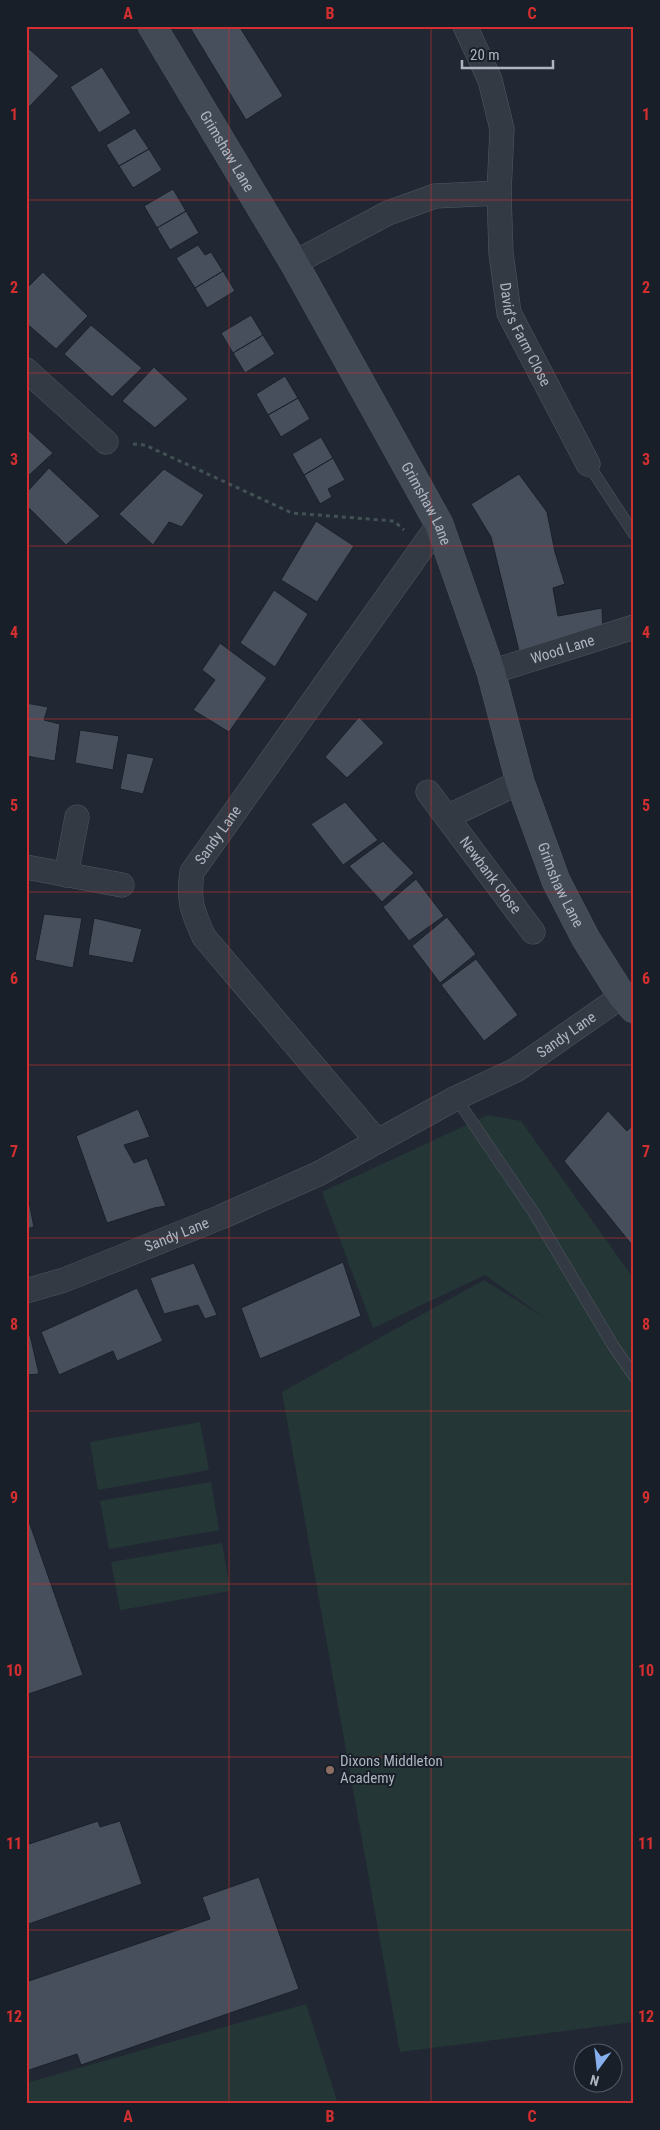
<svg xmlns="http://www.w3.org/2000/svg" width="660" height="2130" viewBox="0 0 660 2130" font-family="'Roboto Condensed',sans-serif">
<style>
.green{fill:#253636}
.building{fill:#474f5d;stroke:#1b212a}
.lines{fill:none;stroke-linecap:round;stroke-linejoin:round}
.lane-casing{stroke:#515862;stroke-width:12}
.street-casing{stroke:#515862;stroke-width:25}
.secondary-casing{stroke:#515862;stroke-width:29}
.path{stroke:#425154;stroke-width:3;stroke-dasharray:4 4;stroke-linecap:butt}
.lane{stroke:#343a44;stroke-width:11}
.street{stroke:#343a44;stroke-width:24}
.secondary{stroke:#424a56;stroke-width:28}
.grid{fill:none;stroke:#d42f30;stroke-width:1;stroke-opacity:0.55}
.education-dot{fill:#8d6e63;stroke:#191f28;stroke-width:2}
.labels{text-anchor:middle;stroke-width:4;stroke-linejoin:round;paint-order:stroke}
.street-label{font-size:15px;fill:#aeb5c1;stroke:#191f28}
.poi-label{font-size:15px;fill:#aeb5c1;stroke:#191f28;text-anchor:start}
.neatline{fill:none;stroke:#d42f30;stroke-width:2}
.grid-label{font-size:16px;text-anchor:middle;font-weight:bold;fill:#d42f30}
</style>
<rect width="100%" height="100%" fill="#212833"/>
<path class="green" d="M488 1115 521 1121 634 1279V2022L400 2052 282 1392 484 1280 545 1318 485 1275 373 1328 322 1192Z
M200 1422 209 1470 98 1490 90 1442Z
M211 1482 219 1530 109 1549 100 1501Z
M222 1543 230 1591 120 1610 111 1562Z
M306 2004 338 2104H26V2083Z"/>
<path class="building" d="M189 26H239L283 96 246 120Z
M26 46 59 76 26 110Z
M102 67 131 113 99 133 70 87Z
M135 128 149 149 119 166 106 145Z
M149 149 162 170 133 188 119 166Z
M173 189 186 211 157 228 144 206Z
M186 211 199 233 170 250 157 228Z
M198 245 205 255 211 252 223 271 195 288 176 258Z
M223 271 235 291 207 308 195 288Z
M43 272 88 316 56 349 26 323V289Z
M251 315 263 335 233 353 221 333Z
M91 325 142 368 112 397 64 354Z
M263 335 275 354 245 373 233 353Z
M154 367 188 399 155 428 122 401Z
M285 376 298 398 268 415 256 394Z
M298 398 310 419 281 437 268 415Z
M26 428 53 453 26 478Z
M321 437 333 458 304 475 292 454Z
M333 458 345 480 328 489 332 497 320 504 304 475Z
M49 468 100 516 66 545 26 505V493Z
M164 469 204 495 182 527 169 522 153 545 119 514Z
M519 474 547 512 555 552 565 584 553 588 558 616 602 608 603 634 519 651 491 537 471 504Z
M316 521 354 546 317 602 281 580Z
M274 590 308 614 275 667 240 643Z
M220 643 267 678 229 732 193 710 215 680 202 670Z
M26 703 48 707 44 720 60 724 55 761 26 756Z
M359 717 384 743 347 778 325 757Z
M80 730 119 736 113 770 75 763Z
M127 753 154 758 143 794 120 789Z
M345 802 378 840 343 865 311 824Z
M383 841 414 873 382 902 349 866Z
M416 879 444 916 409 941 383 907Z
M44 914 82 918 73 968 35 960Z
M447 917 476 954 440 983 412 946Z
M94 918 142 929 133 963 88 955Z
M476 959 518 1015 484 1041 441 985Z
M138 1109 150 1137 124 1145 134 1163 147 1158 166 1206 154 1208 107 1223 76 1136Z
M608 1111 627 1131 634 1124V1244L632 1245 564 1161Z
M26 1187 34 1227 26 1229Z
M343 1262 361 1316 260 1359 241 1308Z
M194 1263 217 1315 205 1319 198 1305 164 1314 150 1278Z
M137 1288 163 1341 117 1361 113 1351 59 1375 41 1332Z
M26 1335H30L39 1374 26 1375Z
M26 1513 83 1675 26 1695Z
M98 1821 100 1827 120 1821 142 1884 26 1925V1845Z
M259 1877 299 1989 81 2065 77 2054 26 2071V1982L210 1919 202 1897Z"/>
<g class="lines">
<defs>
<path id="lane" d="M588 464 634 534
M456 1098 534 1213 614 1347 634 1376"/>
<g id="street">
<path id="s1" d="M465 26 490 80 502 129 499 193 501 253 509 313 588 464"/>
<path d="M294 263 388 213 435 196 499 193"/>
<path d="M26 370 106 442"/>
<path id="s2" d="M491 672 634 627"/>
<path id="s3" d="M428 792 533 932"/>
<path d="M447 817 520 782"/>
<path d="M26 867 122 885"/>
<path d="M66 875 77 817"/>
<path id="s4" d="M377 1141 204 937C192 911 188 900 192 872L439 524"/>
<path id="s5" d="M26 1291 64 1280 221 1217 318 1174 456 1098 516 1070 622 996"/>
</g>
<g id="secondary">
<path id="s6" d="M152 26 294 263 439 524 491 672 520 782 556 881 586 939 622 996 634 1009"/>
</g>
</defs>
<use href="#lane" class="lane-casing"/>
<use href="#street" class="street-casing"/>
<use href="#secondary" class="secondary-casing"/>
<path class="path" d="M133 444 145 445 292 513 394 521 404 530"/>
<use href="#lane" class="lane"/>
<use href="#street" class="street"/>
<use href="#secondary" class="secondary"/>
</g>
<path class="grid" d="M229 26V2104M431 26V2104M26 200H634M26 373H634M26 546H634M26 719H634M26 892H634M26 1065H634M26 1238H634M26 1411H634M26 1584H634M26 1757H634M26 1930H634"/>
<circle class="education-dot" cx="330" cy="1770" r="5"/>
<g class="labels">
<g class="street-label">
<text dy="5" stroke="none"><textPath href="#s6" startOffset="146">Grimshaw Lane</textPath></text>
<text dy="5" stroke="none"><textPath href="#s1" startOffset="320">David's Farm Close</textPath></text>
<text dy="5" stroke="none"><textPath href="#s6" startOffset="551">Grimshaw Lane</textPath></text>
<text dy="5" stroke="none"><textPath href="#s2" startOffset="75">Wood Lane</textPath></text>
<text dy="5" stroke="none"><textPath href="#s4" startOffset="380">Sandy Lane</textPath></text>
<text dy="5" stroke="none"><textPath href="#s3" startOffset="104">Newbank Close</textPath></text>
<text dy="5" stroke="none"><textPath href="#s6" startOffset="956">Grimshaw Lane</textPath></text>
<text dy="5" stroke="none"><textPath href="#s5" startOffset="600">Sandy Lane</textPath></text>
<text dy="5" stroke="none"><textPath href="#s5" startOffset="161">Sandy Lane</textPath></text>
</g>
<g class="poi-label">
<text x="340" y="1766">Dixons Middleton<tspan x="340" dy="17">Academy</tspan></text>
</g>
</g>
<rect width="660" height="2130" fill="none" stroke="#191f28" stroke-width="55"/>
<g transform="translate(598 2068) rotate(195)"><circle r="24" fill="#191f28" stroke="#555b65"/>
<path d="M0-4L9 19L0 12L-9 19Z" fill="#87aeed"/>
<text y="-8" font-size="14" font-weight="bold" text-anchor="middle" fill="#aeb5c1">N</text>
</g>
<path d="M462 60v8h91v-8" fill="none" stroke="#aeb5c1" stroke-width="2.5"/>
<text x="470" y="60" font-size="15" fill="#aeb5c1" stroke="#191f28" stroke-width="4" paint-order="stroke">20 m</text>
<rect x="28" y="28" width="604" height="2074" class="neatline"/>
<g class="grid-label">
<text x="128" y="19">A</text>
<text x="330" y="19">B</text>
<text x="532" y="19">C</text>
<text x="14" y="120">1</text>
<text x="646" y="120">1</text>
<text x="14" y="293">2</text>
<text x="646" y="293">2</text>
<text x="14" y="465">3</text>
<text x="646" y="465">3</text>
<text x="14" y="638">4</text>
<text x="646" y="638">4</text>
<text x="14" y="811">5</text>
<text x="646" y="811">5</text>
<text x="14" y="984">6</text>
<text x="646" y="984">6</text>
<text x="14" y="1157">7</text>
<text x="646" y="1157">7</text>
<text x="14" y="1330">8</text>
<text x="646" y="1330">8</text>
<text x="14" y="1503">9</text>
<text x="646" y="1503">9</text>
<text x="14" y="1676">10</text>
<text x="646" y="1676">10</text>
<text x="14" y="1849">11</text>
<text x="646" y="1849">11</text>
<text x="14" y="2022">12</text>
<text x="646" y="2022">12</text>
<text x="128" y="2122">A</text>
<text x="330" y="2122">B</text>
<text x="532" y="2122">C</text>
</g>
</svg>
